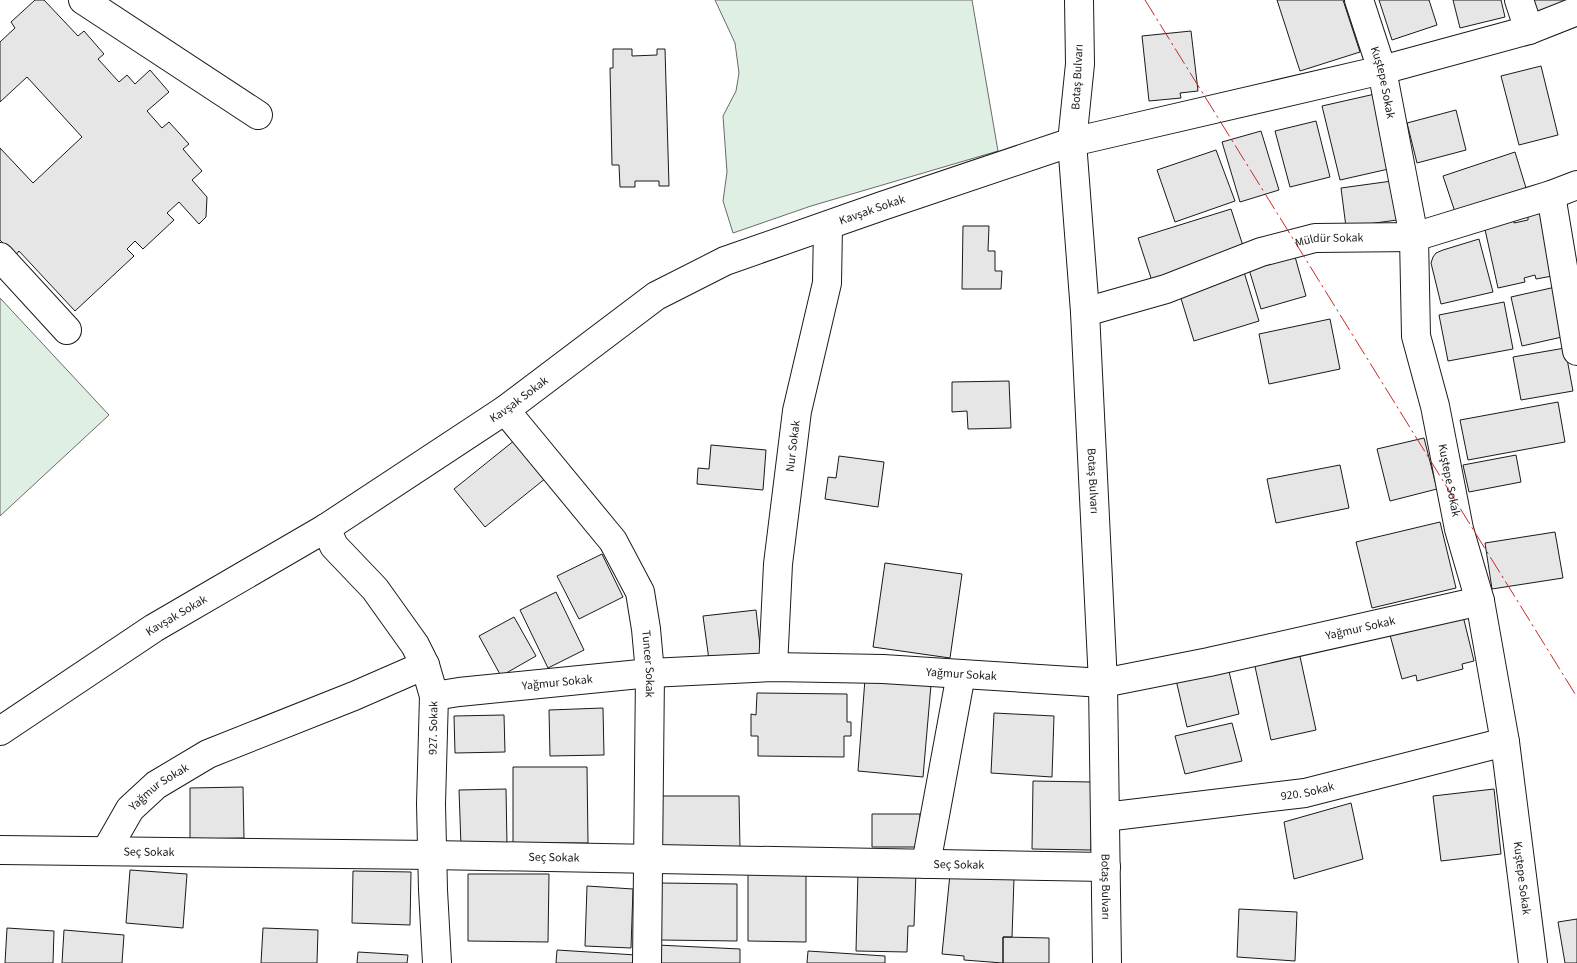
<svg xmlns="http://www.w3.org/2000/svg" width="1577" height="963" viewBox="0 0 1577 963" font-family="'Source Sans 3',sans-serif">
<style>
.green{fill:#e0efe3;stroke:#6a6a6a}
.building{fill:#e6e6e6;stroke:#1a1a1a}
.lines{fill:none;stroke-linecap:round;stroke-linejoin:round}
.minor-casing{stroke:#1a1a1a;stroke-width:30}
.minor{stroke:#fff;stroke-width:28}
.power{stroke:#c62828;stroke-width:1;stroke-dasharray:18 4 2.5 4;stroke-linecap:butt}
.labels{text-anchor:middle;stroke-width:4;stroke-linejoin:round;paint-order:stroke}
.street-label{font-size:12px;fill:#1a1a1a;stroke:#fff}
</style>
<rect width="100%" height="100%" fill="#fff"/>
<path class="green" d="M715 0H972L998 151 811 206 733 233 723 201 727 172 723 116 736 91 739 73 735 43Z
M0 298 109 415 0 516Z"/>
<path class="building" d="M35 0H44L78 36 84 31 104 54 98 59 119 82 127 75 135 84 150 70 169 92 147 111 162 128 169 122 189 144 183 149 202 171 192 180 207 197 206 217 199 224 179 202 167 213 174 220 143 249 135 241 127 249 134 256 75 311 19 251 15 256 0 240V148L33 183 82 137 27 77 0 102V42L15 28 11 22Z
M1277 0H1343L1360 52 1300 71Z
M1379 0H1429L1437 25 1392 40Z
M1453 0H1501L1505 17 1460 28Z
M1531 0H1577L1537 16Z
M1191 31 1198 91 1180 93 1181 98 1149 101 1142 36Z
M613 49H632V56L657 55V49H665L669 186H659V181H635V187H620L619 165H612L610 68H613Z
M1541 66 1558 135 1519 145 1501 76Z
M1375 94 1393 168 1340 180 1322 106Z
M1456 110 1466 150 1417 163 1407 123Z
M1316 121 1330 177 1290 187 1275 131Z
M1261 131 1279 190 1240 202 1222 142Z
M1216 150 1235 201 1175 222 1157 170Z
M1515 152 1526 188 1455 212 1443 176Z
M1392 181 1397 220 1346 227 1341 188Z
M1231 209 1245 252 1152 281 1138 238Z
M1545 211 1558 275 1536 279 1535 275 1524 278 1525 282 1498 288 1484 225 1514 218V223L1528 220V215Z
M963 226H989L988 251H995V271H1002L1001 289H962Z
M1479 239 1493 292 1441 304 1431 263 1433 257 1436 253 1443 250Z
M1294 253 1306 296 1261 309 1248 266Z
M1244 272 1259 321 1194 341 1179 292Z
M1560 286 1571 335 1522 346 1511 297Z
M1504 302 1513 349 1448 361 1439 315Z
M1330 319 1340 369 1269 384 1259 334Z
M1565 348 1573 391 1521 400 1513 357Z
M1009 381 1011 428 968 429 967 411 952 412V382Z
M1558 402 1565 442 1468 460 1460 420Z
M1424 438 1437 489 1390 501 1377 449Z
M515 440 546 478 485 527 454 489Z
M711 445 766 450 763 490 697 484 698 468 709 469Z
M1516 455 1521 482 1469 492 1463 465Z
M839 456 884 462 878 507 825 499 828 477 836 478Z
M1340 465 1349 508 1276 523 1267 479Z
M1440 522 1456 588 1372 608 1356 542Z
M1555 532 1563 578 1492 589 1485 543Z
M602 554 623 597 579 619 557 576Z
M885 563 962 574 950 658 873 647Z
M556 592 584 650 548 668 520 610Z
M756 610 761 654 709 660 703 616Z
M1463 616 1474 661 1462 664 1463 669 1417 681 1416 675 1402 679 1390 635Z
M514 617 536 656 501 676 479 636Z
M1299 652 1316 730 1271 740 1254 662Z
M1228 667 1239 714 1187 727 1176 680Z
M865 679 931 685 923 777 858 771Z
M757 693 847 694V722H851V736H844V757L758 756V736H751V714L756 715Z
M603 708 604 755 550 756 549 710Z
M994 713 1054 716 1052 777 991 773Z
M504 715 505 752 455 753 454 716Z
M1232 723 1242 761 1185 774 1175 736Z
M513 767H587L588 843H513Z
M1033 781 1092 782 1091 850 1032 849Z
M243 787 244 838 190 839V788Z
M506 789 507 845 461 846 459 790Z
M1494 789 1501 854 1441 861 1433 796Z
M660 796H739L740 849 660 850Z
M1351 803 1363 859 1294 879 1284 822Z
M872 814H920L919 847H872Z
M748 869H806V942L748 941Z
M130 870 187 874 183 928 126 923Z
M353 871 411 872 410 925 352 923Z
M858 871 916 872 914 926H908L907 952 856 951Z
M468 874H549L548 942 468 941Z
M950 874 1014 878 1012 937H1003V963L964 960V956L942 954Z
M660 883 737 884V941L660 940Z
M587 886 633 889 631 948 585 946Z
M1239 909 1297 912 1295 961 1237 957Z
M1577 919V963H1565L1558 922Z
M7 928 54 931 53 963H5Z
M263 928 318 930 317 963H261Z
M64 930 124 935 122 963H62Z
M1003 937 1049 938V963H1003Z
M657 945 740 949V963H656Z
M557 950 636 955V963H556Z
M808 951 885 956V963H807Z
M358 952 408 955 407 963H357Z"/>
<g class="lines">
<defs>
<g id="minor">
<path d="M83 0 258 115"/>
<path id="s1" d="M1079 0 1080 64 1072 142 1085 312 1103 683 1107 963"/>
<path id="s2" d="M1359 0 1382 70 1414 237 1416 336 1435 406 1459 529 1480 601 1505 742 1533 963"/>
<path d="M1519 0 1529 30"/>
<path d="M1551 195 1577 351"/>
<path d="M0 257 67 330"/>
<path id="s3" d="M1085 312 1166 289 1261 252 1315 238 1414 237 1551 195 1577 185"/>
<path id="s4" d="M505 410 613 541 640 592 646 629 650 673 647 963"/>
<path d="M326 528 334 546 375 589 415 645 425 665 434 696 431 804 433 890 437 963"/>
<path id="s5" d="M773 667 778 564 797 411 827 283 828 226"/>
<path id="s6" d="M434 696 459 692 650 673 773 667 883 669 1103 683 1209 662 1480 601"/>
<path id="s7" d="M0 731 154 628 326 528 505 410 656 296 725 261 882 206 1072 142 1382 70 1529 30 1577 11"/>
<path id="s8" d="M1105 817 1305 793 1505 742"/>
<path id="s9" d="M0 850 432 855 1106 867"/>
<path id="s10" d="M106 851 130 809 156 785 208 754 354 696 425 665"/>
<path d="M926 864 961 674"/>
</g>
</defs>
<use href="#minor" class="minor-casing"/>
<use href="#minor" class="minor"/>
<path class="power" d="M1145 0 1577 697"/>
</g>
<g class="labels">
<g class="street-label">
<text transform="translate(1077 77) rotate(-87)" y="4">Botaş Bulvarı</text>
<text dy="4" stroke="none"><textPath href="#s2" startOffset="86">Kuştepe Sokak</textPath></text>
<text dy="4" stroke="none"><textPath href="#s7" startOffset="1021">Kavşak Sokak</textPath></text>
<text dy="4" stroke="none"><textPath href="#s3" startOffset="256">Müldür Sokak</textPath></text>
<text dy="4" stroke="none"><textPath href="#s7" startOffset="616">Kavşak Sokak</textPath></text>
<text dy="4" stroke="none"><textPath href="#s5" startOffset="222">Nur Sokak</textPath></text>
<text dy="4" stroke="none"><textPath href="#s2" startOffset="491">Kuştepe Sokak</textPath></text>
<text dy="4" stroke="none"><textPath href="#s1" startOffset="482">Botaş Bulvarı</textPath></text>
<text dy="4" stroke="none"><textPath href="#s7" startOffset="211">Kavşak Sokak</textPath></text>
<text dy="4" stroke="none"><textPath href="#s6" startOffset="934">Yağmur Sokak</textPath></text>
<text dy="4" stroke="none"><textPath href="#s4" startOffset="300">Tuncer Sokak</textPath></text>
<text dy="4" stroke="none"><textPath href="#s6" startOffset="529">Yağmur Sokak</textPath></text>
<text dy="4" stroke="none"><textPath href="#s6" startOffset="124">Yağmur Sokak</textPath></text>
<text transform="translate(433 728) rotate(-89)" y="4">927. Sokak</text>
<text dy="4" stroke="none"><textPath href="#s10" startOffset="85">Yağmur Sokak</textPath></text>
<text dy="4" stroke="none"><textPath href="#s8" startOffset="204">920. Sokak</textPath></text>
<text dy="4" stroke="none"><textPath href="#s9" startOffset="149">Seç Sokak</textPath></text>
<text dy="4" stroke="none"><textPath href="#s9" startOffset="554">Seç Sokak</textPath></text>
<text dy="4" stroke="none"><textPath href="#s9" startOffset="959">Seç Sokak</textPath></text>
<text dy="4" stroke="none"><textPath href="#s2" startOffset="896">Kuştepe Sokak</textPath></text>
<text dy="4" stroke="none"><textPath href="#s1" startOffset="888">Botaş Bulvarı</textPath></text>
</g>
</g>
</svg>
